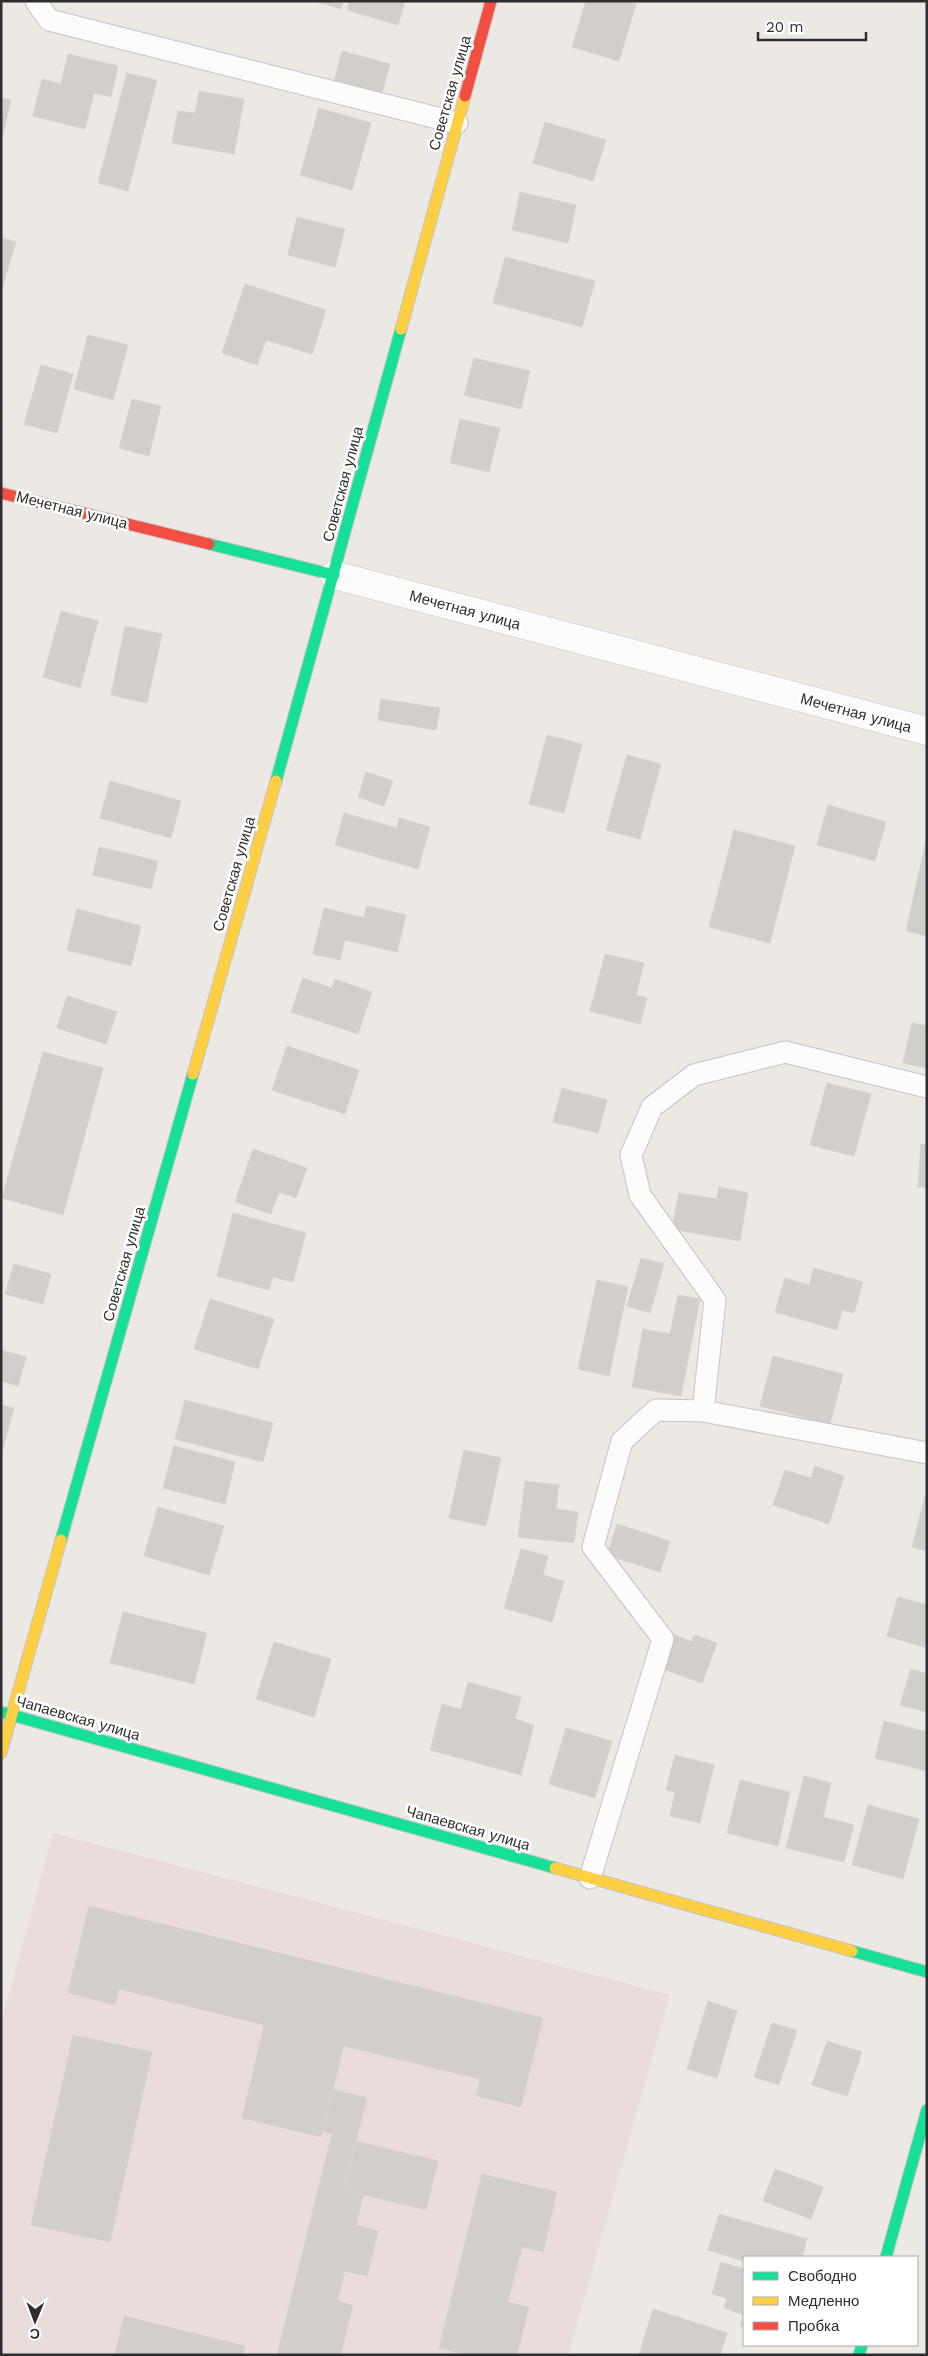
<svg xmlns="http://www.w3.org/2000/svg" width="928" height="2356" viewBox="0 0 928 2356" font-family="'Work Sans',sans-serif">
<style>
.medical{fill:#e9dcdb}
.building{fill:#d1cecb;stroke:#d7d4d0}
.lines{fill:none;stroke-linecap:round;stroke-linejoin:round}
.lane-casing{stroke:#c5c4c5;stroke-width:23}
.street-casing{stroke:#c5c4c5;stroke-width:29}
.fast-casing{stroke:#c5c4c5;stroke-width:13}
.slow-casing{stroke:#c5c4c5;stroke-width:13}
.jam-casing{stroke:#c5c4c5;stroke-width:13}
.lane{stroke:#fcfcfb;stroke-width:21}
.street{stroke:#fcfcfb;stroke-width:28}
.fast{stroke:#16e098;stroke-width:11}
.slow{stroke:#ffcf43;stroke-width:11}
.jam{stroke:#f24e42;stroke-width:11}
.labels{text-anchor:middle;stroke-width:5;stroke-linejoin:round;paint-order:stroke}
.street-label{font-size:15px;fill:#2e2e2e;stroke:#fff}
</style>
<rect width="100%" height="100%" fill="#ece8e4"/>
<path class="medical" d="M53 1833 670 1995 568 2355H1V2024Z"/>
<path class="building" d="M315 1H344L341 9Z
M349 1H405L398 25 347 10Z
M586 1H626L636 4 619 61 572 47Z
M342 51 390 64 378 107 331 94Z
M68 54 118 66 111 97 94 93 85 129 33 116 42 79 61 84Z
M127 73 157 80 128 191 98 183Z
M199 91 244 99 234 154 172 143 178 111 195 113Z
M1 98 11 100 3 134H1Z
M319 108 371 123 352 190 300 175Z
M545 122 606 140 593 181 533 163Z
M520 192 576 205 568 243 512 230Z
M297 217 345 229 335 267 288 255Z
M1 238 16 242 1 291Z
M505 257 595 281 582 327 493 303Z
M245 284 326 310 312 354 266 340 257 365 222 353Z
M88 335 128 345 113 400 74 389Z
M474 358 530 371 521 409 464 395Z
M41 365 73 374 57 433 24 424Z
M132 399 161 406 149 456 119 448Z
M460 419 500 428 489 472 450 463Z
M61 611 98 621 80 688 43 677Z
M125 626 162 634 147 703 111 695Z
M381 699 440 708 436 730 378 720Z
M547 735 582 744 564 813 529 804Z
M627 755 661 764 640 839 606 830Z
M366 772 393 781 384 806 358 797Z
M110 781 181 801 171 838 100 818Z
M828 805 886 822 875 861 817 845Z
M344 813 397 828 399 818 430 827 418 869 335 845Z
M734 830 795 846 770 943 709 927Z
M927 836V936L906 931Z
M99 847 158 861 151 889 93 875Z
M367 906 406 915 397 952 345 940 340 960 313 954 324 908 364 918Z
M77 909 141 926 131 966 67 950Z
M605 954 644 963 636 995 647 998 640 1024 590 1011Z
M303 978 332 988 335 979 372 992 358 1034 291 1012Z
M67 996 117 1012 106 1044 57 1028Z
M912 1023 927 1026V1068L903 1063Z
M287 1046 359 1070 345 1114 272 1090Z
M43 1052 103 1068 63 1215 2 1198Z
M827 1083 871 1094 854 1156 810 1145Z
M562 1088 607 1100 598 1133 553 1122Z
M921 1144 927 1145V1187H918Z
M253 1149 307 1168 296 1198 279 1192 271 1214 235 1202Z
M719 1187 748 1193 740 1241 672 1229 679 1193 717 1199Z
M233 1213 306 1233 293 1282 273 1277 269 1290 217 1276Z
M641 1258 664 1264 650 1313 627 1306Z
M14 1264 51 1274 43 1304 5 1294Z
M814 1268 863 1282 854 1313 842 1310 837 1330 775 1312 785 1278 809 1285Z
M597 1280 628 1287 609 1376 578 1369Z
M678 1295 700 1299 681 1396 632 1387 643 1329 670 1334Z
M210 1299 274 1319 258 1369 194 1349Z
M1 1350 26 1357 18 1386 1 1381Z
M773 1356 843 1374 830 1424 760 1406Z
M185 1400 273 1423 263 1462 175 1439Z
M1 1405 14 1408 1 1456Z
M174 1446 235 1462 225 1504 163 1488Z
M464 1450 501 1458 486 1526 449 1518Z
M815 1466 844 1476 829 1524 773 1505 785 1470 811 1478Z
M525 1481 559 1485 556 1509 578 1512 574 1543 518 1537Z
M925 1496H927V1551L912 1547Z
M158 1507 224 1526 209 1575 144 1556Z
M617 1524 670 1541 660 1572 607 1555Z
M521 1549 548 1556 543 1575 564 1581 552 1622 504 1608Z
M898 1597 927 1605V1648L887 1636Z
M123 1612 207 1633 194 1684 110 1663Z
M670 1633 692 1642 694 1635 717 1643 702 1683 658 1667Z
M274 1642 331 1659 314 1717 256 1699Z
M911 1669 927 1674V1712L900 1705Z
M468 1682 521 1697 515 1719 534 1725 521 1775 430 1750 442 1704 461 1709Z
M884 1721 927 1732V1771L875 1758Z
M566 1728 612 1741 595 1798 549 1784Z
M675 1755 714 1765 700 1823 670 1816 675 1792 666 1790Z
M804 1776 831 1783 823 1817 854 1825 844 1862 786 1848Z
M740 1780 790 1792 778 1846 727 1833Z
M868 1805 919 1819 903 1879 852 1865Z
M89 1906 543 2018 521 2107 476 2096 480 2079 344 2046 321 2137 242 2118 264 2025 119 1989 115 2005 68 1993Z
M708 2001 737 2011 717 2078 687 2069Z
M772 2023 797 2030 779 2085 754 2077Z
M73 2035 152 2052 110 2242 31 2225Z
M827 2041 862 2052 847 2096 812 2085Z
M333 2089 367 2098 344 2190 363 2194 356 2225 378 2231 367 2276 345 2271 337 2301 353 2305 341 2355H277L332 2134 322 2131Z
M356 2141 438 2161 426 2210 344 2190Z
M775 2169 823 2187 811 2219 763 2201Z
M482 2174 557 2192 543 2252 522 2247 508 2302 529 2307 517 2355H468L439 2348Z
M719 2214 807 2239 802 2257H744V2261L708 2250Z
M721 2262 744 2269V2327L740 2326 744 2315 724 2308 727 2298 712 2294Z
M653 2309 727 2333 720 2355H639Z
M124 2316 245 2346 243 2355H115Z"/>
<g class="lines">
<defs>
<path id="lane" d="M36 1 49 20 457 123
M703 1411 715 1300 640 1195 631 1155 652 1107 694 1075 785 1052 927 1087
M590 1878 663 1639 593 1547 622 1441 656 1410 703 1411 927 1453"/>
<path id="street" d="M334 575 927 731"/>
<path id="fast" d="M209 544 334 575
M276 781 401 329
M61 1540 193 1074
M1 1712 555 1868
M852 1951 927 1972
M886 2257 927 2110
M859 2355 862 2345"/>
<path id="slow" d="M401 329 465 96
M193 1074 276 781
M1 1753 61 1540
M555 1868 852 1951"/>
<path id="jam" d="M465 96 491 1
M1 493 209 544"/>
</defs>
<use href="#lane" class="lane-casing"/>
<use href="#street" class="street-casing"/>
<use href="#fast" class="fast-casing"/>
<use href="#slow" class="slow-casing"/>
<use href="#jam" class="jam-casing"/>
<use href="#lane" class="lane"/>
<use href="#street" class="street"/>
<use href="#fast" class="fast"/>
<use href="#slow" class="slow"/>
<use href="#jam" class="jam"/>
</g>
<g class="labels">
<g class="street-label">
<text transform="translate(450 93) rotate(-74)" y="5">Советская улица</text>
<text transform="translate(343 484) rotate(-75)" y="5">Советская улица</text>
<text transform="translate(72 510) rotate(14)" y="5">Мечетная улица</text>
<text transform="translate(465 610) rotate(15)" y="5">Мечетная улица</text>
<text transform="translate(856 713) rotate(15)" y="5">Мечетная улица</text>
<text transform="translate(234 874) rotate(-74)" y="5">Советская улица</text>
<text transform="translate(124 1264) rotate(-74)" y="5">Советская улица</text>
<text transform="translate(78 1718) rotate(16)" y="5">Чапаевская улица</text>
<text transform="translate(468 1828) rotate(16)" y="5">Чапаевская улица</text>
</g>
</g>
<rect width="928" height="2356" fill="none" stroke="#2e2e2e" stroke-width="5"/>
<rect x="743" y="2256" width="175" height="90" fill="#ffffff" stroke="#ababab"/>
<rect x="753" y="2272" width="25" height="8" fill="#16e098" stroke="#ababab"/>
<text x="788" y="2281" font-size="15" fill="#2e2e2e">Свободно</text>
<rect x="753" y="2297" width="25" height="8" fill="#ffcf43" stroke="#ababab"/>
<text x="788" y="2306" font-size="15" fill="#2e2e2e">Медленно</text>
<rect x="753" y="2322" width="25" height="8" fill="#f24e42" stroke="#ababab"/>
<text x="788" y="2331" font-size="15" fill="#2e2e2e">Пробка</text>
<g transform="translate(35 2321) rotate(181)" stroke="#ffffff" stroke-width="4" paint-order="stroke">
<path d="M0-4L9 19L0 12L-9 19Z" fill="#2e2e2e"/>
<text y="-8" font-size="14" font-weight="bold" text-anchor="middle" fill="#2e2e2e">С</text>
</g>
<path d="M758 32v8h108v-8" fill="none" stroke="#2e2e2e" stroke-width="2.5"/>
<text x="766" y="32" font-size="15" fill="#2e2e2e" stroke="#ffffff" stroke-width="4" paint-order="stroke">20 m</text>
</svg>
